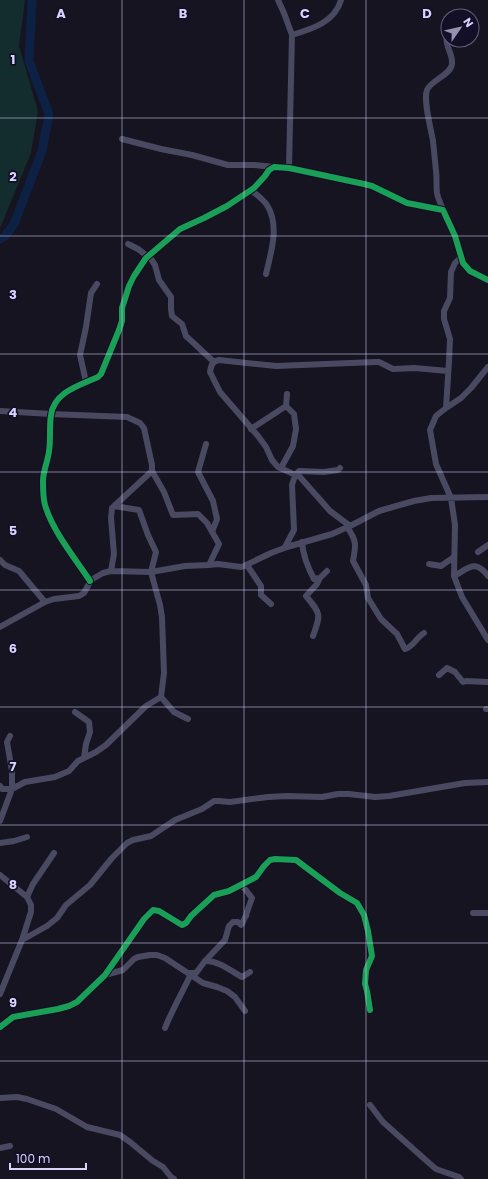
<svg xmlns="http://www.w3.org/2000/svg" width="488" height="1179" viewBox="0 0 488 1179" font-family="Poppins,sans-serif">
<style>
.green{fill:#132c2d}
.lines{fill:none;stroke-linecap:round;stroke-linejoin:round}
.river{stroke:#0d2144;stroke-width:9}
.minor{stroke:#4a4962;stroke-width:6}
.cycleway-casing{stroke:#130f26;stroke-width:8}
.cycleway{stroke:#1a9f57;stroke-width:6}
.grid{fill:none;stroke:#d9d4ff;stroke-width:1;stroke-opacity:0.55}
.grid-label{font-size:13px;text-anchor:middle;font-weight:bold;fill:#d9d4ff;stroke:#130f26;stroke-width:3.5;stroke-linejoin:round;paint-order:stroke}
</style>
<rect width="100%" height="100%" fill="#161421"/>
<path class="green" d="M0 0H25L19 46 38 111 31 153 1 226 0 227Z"/>
<g class="lines">
<path class="river" d="M0 239 5 236 14 224 42 151 49 114 29 61 32 0"/>
<path class="minor" d="M278 0 284 13 292 35 289 168
M292 35C312 29 335 22 341 0
M122 139 161 149 192 155 228 165H254L274 167
M251 190C256 194 263 199 267 205 280 226 271 252 266 274
M443 210C441 204 438 199 437 193 436 186 437 178 436 171 435 161 434 151 433 141 431 129 423 100 427 90 431 80 451 75 452 64 453 51 443 47 448 31
M128 244 138 249 151 259 155 265 159 280 171 297V309L172 316 182 324 186 336 214 362
M461 257 455 263 451 272 450 298 444 311V319L450 339 449 362 446 408 436 416 430 430 436 464 451 498 455 525 454 576 462 597 488 640
M86 382 80 355 86 327 91 293 97 284
M446 408 461 398 471 388 488 367
M0 411 51 414 127 417 140 423 144 428 152 465V471L164 492 173 515 198 514 207 523 219 544 209 565
M251 429 286 406
M206 444 198 472 213 501 217 519 212 532
M281 468 293 446 296 429 294 414 286 406 287 394
M114 506 139 510 148 535 156 552 151 572 160 605 162 617 164 673 161 697 174 712 188 719
M350 526 330 511 300 477 278 467 272 460 266 447 258 436 220 392 210 372C211 366 212 361 219 360L276 366 375 362H379L393 369 414 368 448 371
M347 527C357 541 356 545 353 561L366 585 368 598 381 619 397 634 405 649C413 647 417 637 424 633
M302 542C303 555 308 568 314 579L320 578 327 571
M285 547 294 530 292 485 295 475 299 471 324 472 338 470 340 468
M478 552 488 545
M0 560 5 565 19 571 45 602
M429 564 441 566 454 557
M247 565 261 586V595L271 604
M111 571 114 554 111 518 112 508 152 471
M454 576C469 568 475 559 488 576
M90 581C75 558 53 532 45 505 43 498 43 488 43 481 43 471 48 461 49 451 51 439 49 427 51 415 54 392 80 385 98 377L101 374 119 330 122 321V308L129 286 134 276 146 258 180 229 204 218 227 206 254 188 265 176 269 170 274 167 289 168 364 184 372 186 407 203 443 210 455 236 463 263 470 271 488 280
M0 627 45 602 54 599 79 596 84 593 91 580 103 573 111 571 151 572 185 566 209 565 218 564 241 567 244 566 271 553 287 547 332 534 350 526 379 511 414 501 431 498 488 497
M313 636C321 614 321 614 306 596L317 584 320 578
M439 675 447 668 455 672 463 682 466 681 488 682
M486 709H488
M75 712 89 722 90 732 86 744 84 758
M0 786 2 789H12L25 782 55 777 69 771 78 761 96 752 106 745 146 706 161 697
M0 821 12 789V771L7 742 10 736
M0 843 14 841 27 837
M0 875 27 897 31 905V912L22 940 0 994
M27 897 33 884 54 853
M473 913H488
M22 940 47 926 57 918 66 905 90 885 112 858 127 843 133 840 151 836 175 820 202 809 214 801H219L230 802 268 797 287 796 322 797 338 794H349L375 797 389 796 465 783 488 782
M205 961C218 960 231 971 242 977L250 972
M188 973H196L205 961 225 940 229 926 233 922H238L241 925C244 922 243 919 246 916L247 912 252 898 245 889 240 885 238 886
M105 975 123 970 134 959 138 957 150 955H157L165 958 203 983 217 987 227 991 235 997 245 1011
M0 1027 13 1017 58 1009 69 1006 77 1002 105 975 144 919 153 910 159 911 182 925 186 923 191 916 214 895 229 891 256 877 264 866 270 860 275 859 296 860 340 893 357 903 364 915 368 931 372 956 366 970 365 984 367 991 370 1010
M165 1028C172 1010 182 993 190 976
M0 1098 17 1097 27 1099 56 1109 87 1127 120 1135 130 1142 153 1161 163 1167 171 1177 174 1179
M370 1105 383 1122 429 1163 436 1169 459 1177 461 1179
M0 1148 10 1146"/>
<defs>
<path id="cycleway" d="M90 581C75 558 53 532 45 505 43 498 43 488 43 481 43 471 48 461 49 451 51 439 49 427 51 415 54 392 80 385 98 377L101 374 119 330 122 321V308L129 286 134 276 146 258 180 229 204 218 227 206 254 188 265 176 269 170 274 167 289 168 364 184 372 186 407 203 443 210 455 236 463 263 470 271 488 280
M0 1027 13 1017 58 1009 69 1006 77 1002 105 975 144 919 153 910 159 911 182 925 186 923 191 916 214 895 229 891 256 877 264 866 270 860 275 859 296 860 340 893 357 903 364 915 368 931 372 956 366 970 365 984 367 991 370 1010"/>
</defs>
<use href="#cycleway" class="cycleway-casing"/>
<use href="#cycleway" class="cycleway"/>
</g>
<path class="grid" d="M122 0V1179M244 0V1179M366 0V1179M0 118H488M0 236H488M0 354H488M0 472H488M0 590H488M0 707H488M0 825H488M0 943H488M0 1061H488"/>
<g class="grid-label">
<text x="61" y="18">A</text>
<text x="183" y="18">B</text>
<text x="305" y="18">C</text>
<text x="427" y="18">D</text>
<text x="13" y="64">1</text>
<text x="13" y="181">2</text>
<text x="13" y="299">3</text>
<text x="13" y="417">4</text>
<text x="13" y="535">5</text>
<text x="13" y="653">6</text>
<text x="13" y="771">7</text>
<text x="13" y="889">8</text>
<text x="13" y="1007">9</text>
</g>
<g transform="translate(460 28) rotate(56)"><circle r="19" fill="#130f26" stroke="#625e7d"/>
<path d="M0-3L7 15L0 10L-7 15Z" fill="#9591b1"/>
<text y="-6" font-size="11" font-weight="bold" text-anchor="middle" fill="#d9d4ff">N</text>
</g>
<path d="M10 1163v6h76v-6" fill="none" stroke="#d9d4ff" stroke-width="2"/>
<text x="16" y="1163" font-size="12" fill="#d9d4ff" stroke="#130f26" stroke-width="3" paint-order="stroke">100 m</text>
</svg>
